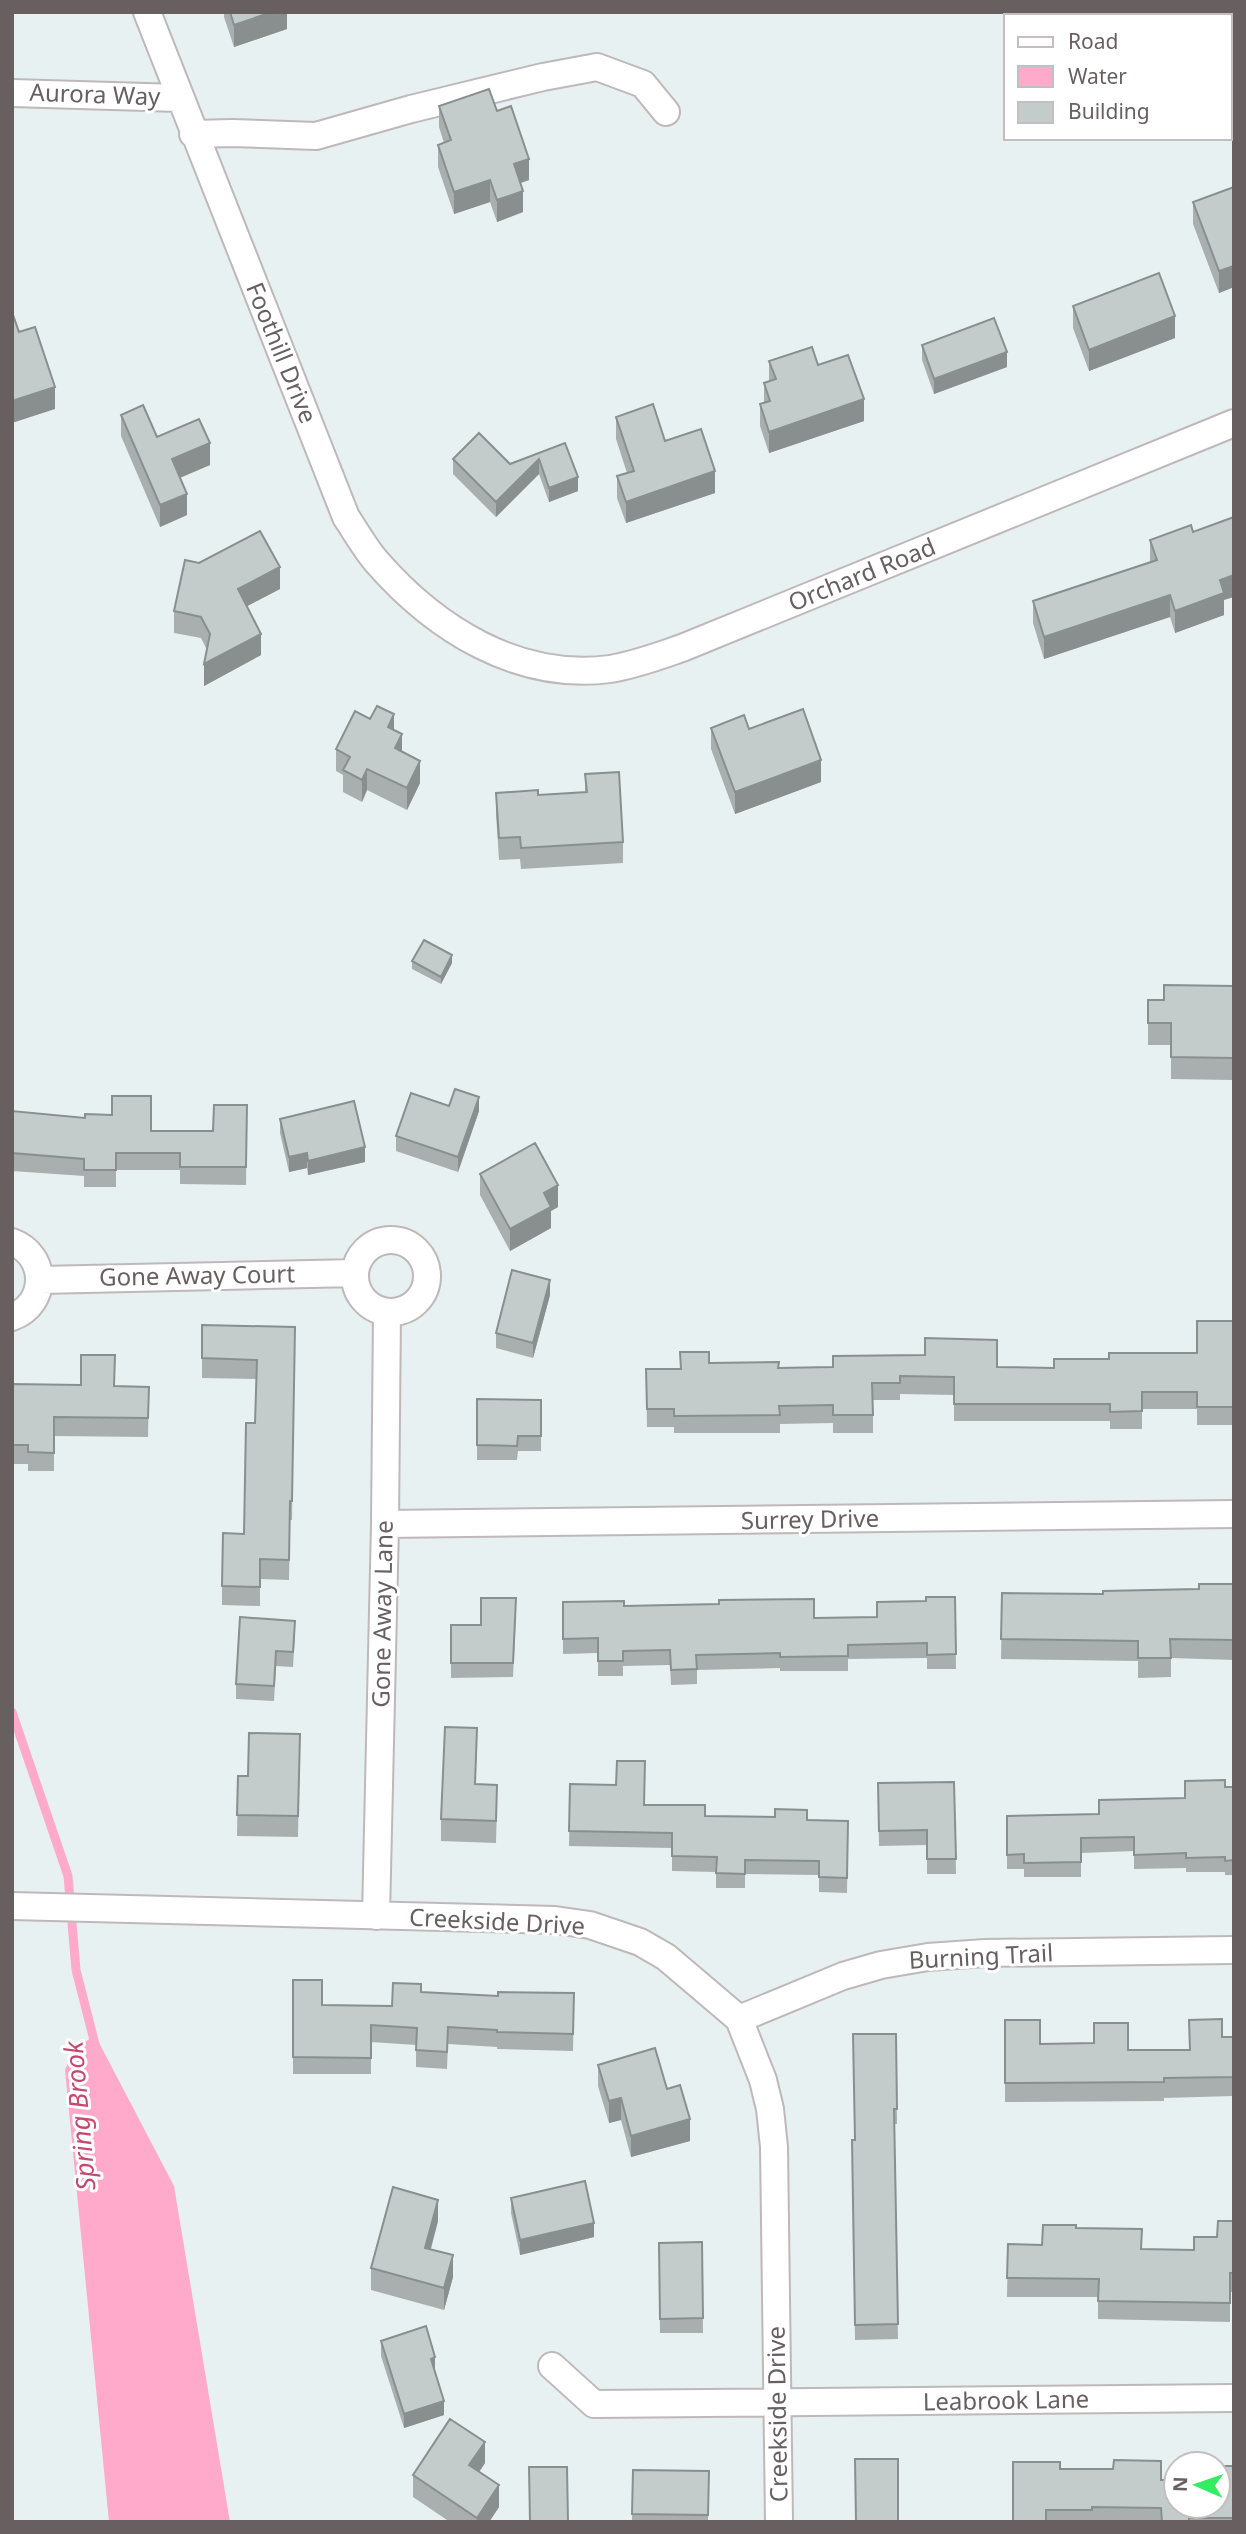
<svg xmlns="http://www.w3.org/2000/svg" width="1246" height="2534" viewBox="0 0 1246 2534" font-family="'Noto Sans',sans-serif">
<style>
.water{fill:#ffaacb}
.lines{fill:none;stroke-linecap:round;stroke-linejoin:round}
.stream{stroke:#ffaacb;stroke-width:9}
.minor-casing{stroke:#beb8b9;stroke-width:30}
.minor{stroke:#fff;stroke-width:26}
.wall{fill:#a9afaf}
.shaded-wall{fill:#898f8e}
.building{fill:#c4cccb;stroke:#898f8e;stroke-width:2}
.labels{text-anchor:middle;stroke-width:6;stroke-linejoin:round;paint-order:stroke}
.street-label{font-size:24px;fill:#685f61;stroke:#fff}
.water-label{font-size:26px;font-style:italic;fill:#c64870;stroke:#fff}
</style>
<rect width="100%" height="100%" fill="#e8f1f1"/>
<path class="water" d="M95 2035 174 2186 230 2522H109L65 2070 74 2050Z"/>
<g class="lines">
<path class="stream" d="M12 1712 68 1876 76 1970 95 2044"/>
<defs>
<path id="minor" d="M147 12 346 517C356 532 365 548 376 561 435 629 518 681 610 669 635 665 659 656 682 648L1234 423
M12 93 179 98
M193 134 232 133 316 136 411 109 543 77 597 67 643 84 666 112
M355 1276a36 36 0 1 1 72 0a36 36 0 1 1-72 0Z
M12 1242C48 1255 48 1304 12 1317
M40 1280 355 1273
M385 1524 1234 1514
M12 1906 555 1920 590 1925 640 1942 666 1957 739 2019 763 2080 770 2109 774 2147 779 2522
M376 1916 385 1524 387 1312
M739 2019 843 1976 881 1965 928 1957 985 1953 1234 1950
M552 2366 594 2404 1234 2398"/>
</defs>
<use href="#minor" class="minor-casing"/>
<use href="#minor" class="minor"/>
</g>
<path class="wall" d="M224 12H287V29L234 47 224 17Z
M439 106 497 111 529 180 521 183 523 212 497 222 490 202 454 214 438 167V145L444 143 439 127Z
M1234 187V287L1219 293 1193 224V202Z
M1073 306 1175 338 1089 371 1073 328Z
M922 345 1007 367 934 394 922 360Z
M769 361 864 421 769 453 760 426V404L764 403V383L769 381Z
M121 415 157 437 210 465 180 478 187 515 160 527 121 436Z
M616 417 665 441 715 493 626 523 617 498V476L627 473 616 439Z
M565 443 578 491 549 502 539 474 496 517 453 474V459L510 464Z
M1193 532 1224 600V615L1175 633 1170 617 1044 659 1033 623V601L1150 563V540Z
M280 589 247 606 261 655 204 686 207 650 201 638 174 633V611Z
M711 728 749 729 821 782 735 814 711 749Z
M394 731 402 752 420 783 407 810 367 790 362 802 343 792V775L336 771V749Z
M585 774 623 842V863L521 869 520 859 499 860 496 814V793L538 795 585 792Z
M412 961 452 963 441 984 412 969Z
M1234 986 1233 1080 1171 1079V1045H1148V1000H1164Z
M247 1105 246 1185 180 1184V1170H116V1187H84V1176L12 1171V1111L151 1131H213Z
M449 1106 479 1111 458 1172 396 1151V1136Z
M280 1119 365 1162 308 1175 307 1168 289 1172 280 1133Z
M480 1174 558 1207 551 1211V1228L510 1251 480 1195Z
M550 1295 533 1358 496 1348V1333Z
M1234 1321V1425H1197V1409H1142V1429H1110V1421H954V1395L900 1394V1400H873V1433H833V1423L780 1424V1433H674V1427H647L646 1369H680L709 1363 779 1368H1054L1109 1359 1197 1353Z
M202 1325 295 1327 292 1520H290L289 1580 260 1579V1606L222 1605V1586L244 1534 255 1423 256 1379 202 1378Z
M12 1384 149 1387 148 1437 54 1436V1471H28V1464H12Z
M477 1399 541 1400V1451H518L517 1460H477Z
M1002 1593 1234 1595V1660L1171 1658V1677L1138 1678V1661L1001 1659Z
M955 1597 956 1669H927V1658L848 1659V1671H780V1668L697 1670V1684L671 1685 670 1665 623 1666V1676H598V1653L563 1654V1602L814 1618 877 1617 926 1601Z
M516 1613 513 1677 451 1678V1625H481Z
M295 1635 293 1667 276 1666 274 1701 236 1699V1684Z
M300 1734 298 1837 237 1836 238 1776H248Z
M477 1750 475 1784 497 1807 496 1843 441 1841V1819Z
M954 1782 956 1874H927V1845L879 1846 878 1783Z
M570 1784 644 1805 705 1816 848 1821 847 1893 819 1892V1875L745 1874V1888H716V1872L672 1871V1848L569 1846Z
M1225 1787H1234V1875H1225V1872H1186V1868L1134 1869V1851L1081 1853V1877H1024V1869H1007V1816L1099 1814 1185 1798Z
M293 1980 322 2005 392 2006 421 1992 498 1996 574 1993 573 2051 497 2049V2047L448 2044 447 2069 416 2067V2045L371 2042V2074H293Z
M1005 2020 1040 2044 1128 2050H1189L1222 2037H1234V2096L1164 2098V2101L1005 2102Z
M896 2034 897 2124H894L898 2339 855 2340 852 2155 855 2140Z
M598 2065 667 2089 690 2141 631 2157 621 2120 609 2123 598 2086Z
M511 2198 594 2237 520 2255 511 2213Z
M438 2221 431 2249 453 2277 444 2310 371 2290V2268Z
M1234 2221V2292H1230V2322L1098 2319V2297H1007L1008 2244 1042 2245 1076 2228 1142 2249 1194 2250 1217 2237Z
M702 2242 703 2333H660L659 2243Z
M381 2341 435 2372 444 2415 404 2428 381 2356Z
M485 2463 479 2472 499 2507 489 2522H450L413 2497V2475Z
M1234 2466V2522H1013L1060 2469 1161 2480 1176 2506Z
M633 2470 709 2471 708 2522H632Z"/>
<path class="shaded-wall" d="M272 12H287V29L234 47V25Z
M1137 138H1147L1137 141Z
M529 159V180L514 185V164Z
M490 180V202L454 214V192Z
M523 191V212L497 222V200Z
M1234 266V287L1219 293V271Z
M1175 316V338L1089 371V350Z
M1007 352V367L934 394V379Z
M55 387V409L12 423V401Z
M864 399V421L769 453V432Z
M210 443V465L172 481V459Z
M539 459V474L496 517V502Z
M715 471V493L626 523V502Z
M578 477V491L549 502V488Z
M187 494V515L160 527V505Z
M280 567V589L238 611V589Z
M1234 575V597L1224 600V615L1175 633V611L1220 580Z
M1170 595V617L1044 659V637Z
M261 634V655L204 686V664Z
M394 714V736L388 727Z
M402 734V756L395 748Z
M821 760V782L735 814V792Z
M420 761V783L407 810V788Z
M367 769V790L362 802V780Z
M452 955V963L441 984V977Z
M479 1097V1111L458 1172V1157Z
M365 1147V1162L308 1175V1161Z
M307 1153V1168L289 1172V1157Z
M558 1185V1207L551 1211V1228L510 1251V1229L544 1193Z
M550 1280V1295L533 1358V1343Z
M621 2098V2120L609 2123V2101Z
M690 2119V2141L631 2157V2136Z
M438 2200V2221L425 2269V2248Z
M594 2223V2237L520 2255V2240Z
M453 2255V2277L444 2310V2288Z
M435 2357V2372L431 2359Z
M444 2401V2415L404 2428V2414Z
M485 2442V2463L469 2487V2465Z
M499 2485V2507L489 2522H477V2518Z"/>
<path class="building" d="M230 12H272L234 25Z
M1095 12H1163L1164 16H1084Z
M489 89 497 111 511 106 529 159 514 164 523 191 497 200 490 180 454 192 438 145 451 140 439 106Z
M1234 187V266L1219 271 1193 202Z
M1159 273 1175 316 1089 350 1073 306Z
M12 312 19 332 35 327 55 387 12 401Z
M994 318 1007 352 934 379 922 345Z
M812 347 818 365 848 355 864 399 769 432 760 404 770 401 764 383 776 379 769 361Z
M653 404 665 441 701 429 715 471 626 502 617 476 634 471 616 417Z
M143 405 157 437 199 419 210 443 172 459 187 494 160 505 121 415Z
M479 433 510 464 565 443 578 477 549 488 539 459 496 502 453 459Z
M1234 517V575L1220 580 1224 593 1175 611 1170 595 1044 637 1033 601 1157 560 1150 540 1191 525 1193 532Z
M260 531 280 567 238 589 261 634 204 664 210 634 201 617 174 611 185 560 199 563Z
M377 706 394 714 388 727 402 734 395 748 420 761 407 788 367 769 362 780 343 770 350 757 336 749 355 711 370 719Z
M803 709 821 760 735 792 711 728 744 715 749 729Z
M619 772 623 842 521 848 520 837 499 838 496 793 538 790V795L587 792 585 774Z
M424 940 452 955 441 977 412 961Z
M1164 985 1234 986 1233 1058 1171 1057V1023H1148V1000H1164Z
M455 1089 479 1097 458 1157 396 1136 411 1093 449 1106Z
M112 1096H151V1131H213L214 1105H247L246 1167H180V1153H116V1170H84V1159L12 1153V1111L85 1118V1114L112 1115Z
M354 1101 365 1147 308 1161 307 1153 289 1157 280 1119Z
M535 1143 558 1185 544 1193 551 1207 510 1229 480 1174Z
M512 1270 550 1280 533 1343 496 1333Z
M1197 1321H1234V1407H1197V1392H1142V1411L1110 1412V1404H954V1377L900 1376V1383H872L873 1415H833V1405L779 1406 780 1415 674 1416V1409H647L646 1369H681L680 1352H709V1363L779 1362 778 1368 833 1367V1356L925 1355V1338L997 1340V1367L1054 1368V1359H1109V1353H1197Z
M202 1325 295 1327 292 1501H290L289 1560 260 1559V1587L222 1586 223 1533 244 1534 246 1423H255L257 1360 202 1358Z
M81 1355H115L114 1386 149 1387 148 1418 54 1417V1453L28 1452V1445H12V1384L81 1385Z
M477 1399 541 1400V1436H518L517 1446 477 1445Z
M1199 1584H1233L1234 1640 1170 1639 1171 1658H1138V1641L1001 1639 1002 1593 1103 1594V1591L1199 1589Z
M926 1597H955L956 1654 927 1655V1643L848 1645V1656L780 1657V1653L696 1655 697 1669 671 1670 670 1650 623 1651V1661H598V1638L563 1639V1602L624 1601V1606L719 1604V1600L814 1599V1618L877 1617V1602L926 1601Z
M481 1598H516L513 1663H451V1625H481Z
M240 1617 295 1621 293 1652 276 1651 274 1686 236 1684Z
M445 1727 477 1728 475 1784 497 1785 496 1821 441 1819Z
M249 1733 300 1734 298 1816 237 1815 238 1776H248Z
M617 1761H645L644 1805H705V1816L775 1817V1809L807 1810V1820L848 1821 847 1878 819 1877V1861L745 1860V1874L716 1873 717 1857 672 1856V1833L569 1831 570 1784 616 1785Z
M1225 1780V1787H1234V1860L1225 1861V1857L1186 1858V1853L1134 1855V1837L1081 1838V1862L1024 1863V1854L1007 1855V1816L1099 1814V1800L1185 1798V1781Z
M954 1782 956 1859H927V1830L879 1831 878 1783Z
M293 1980H322V2005L392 2006 393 1983 421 1984V1992L498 1996V1992L574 1993 573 2034 497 2032V2030L448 2027 447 2052 416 2050 417 2028 371 2025V2058L293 2057Z
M1222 2019V2037H1234V2077L1164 2078V2082L1005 2083V2020H1040V2044L1094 2043V2023H1128V2050H1190L1189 2020Z
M853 2034H896L897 2109H894L898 2324 855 2325 852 2140H855Z
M655 2048 667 2089 680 2085 690 2119 631 2136 621 2098 609 2101 598 2065Z
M585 2181 594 2223 520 2240 511 2198Z
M393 2187 438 2200 425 2248 453 2255 444 2288 371 2268Z
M1218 2221H1234V2273H1230V2303L1098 2301 1099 2279 1007 2278 1008 2244 1042 2245 1043 2225H1076V2228L1142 2229 1141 2249 1194 2250V2237H1217Z
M702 2242 703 2318 660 2319 659 2243Z
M426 2326 435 2357 431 2359 444 2401 404 2414 381 2341Z
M450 2419 485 2442 469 2465 499 2485 477 2518 413 2475Z
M855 2459H898V2522H856Z
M1114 2460 1161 2461V2480H1176V2506H1218V2466H1234V2518H1189V2522H1162L1161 2508 1092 2507V2510H1046V2522H1013V2462H1060V2469H1113Z
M529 2467H567L568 2522H530Z
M633 2470 709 2471 708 2515 632 2514Z"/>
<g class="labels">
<g class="street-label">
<text transform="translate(95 95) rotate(2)" y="8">Aurora Way</text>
<text transform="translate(281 353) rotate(68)" y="8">Foothill Drive</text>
<text transform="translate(862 575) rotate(-22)" y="8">Orchard Road</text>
<text transform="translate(197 1276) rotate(-1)" y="8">Gone Away Court</text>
<text transform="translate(810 1520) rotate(-1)" y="8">Surrey Drive</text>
<text transform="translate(383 1614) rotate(-89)" y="8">Gone Away Lane</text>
<text transform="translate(497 1922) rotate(3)" y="8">Creekside Drive</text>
<text transform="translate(981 1957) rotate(-3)" y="8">Burning Trail</text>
<text transform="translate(1006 2401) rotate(-1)" y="8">Leabrook Lane</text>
<text transform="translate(778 2414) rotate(-91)" y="8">Creekside Drive</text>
</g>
<g class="water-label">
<text transform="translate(80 2116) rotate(-95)" y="9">Spring Brook</text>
</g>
</g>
<rect width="1246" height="2534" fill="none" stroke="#685f61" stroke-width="28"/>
<rect x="1004" y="14" width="228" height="126" fill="#ffffff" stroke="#c3bfc0" stroke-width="2"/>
<rect x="1018" y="37" width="35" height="10" fill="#ffffff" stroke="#c3bfc0" stroke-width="2"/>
<text x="1068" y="49" font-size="21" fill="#685f61">Road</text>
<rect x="1018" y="66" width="35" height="21" fill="#ffaacb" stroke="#c3bfc0" stroke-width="2"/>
<text x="1068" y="84" font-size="21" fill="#685f61">Water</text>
<rect x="1018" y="102" width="35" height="21" fill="#c4cccb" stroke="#c3bfc0" stroke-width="2"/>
<text x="1068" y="119" font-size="21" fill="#685f61">Building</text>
<g transform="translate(1197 2485) rotate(272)"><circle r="33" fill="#ffffff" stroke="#c3bfc0" stroke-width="2"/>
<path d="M0-5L12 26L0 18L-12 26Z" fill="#33ec61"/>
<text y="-10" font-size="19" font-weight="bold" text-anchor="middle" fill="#685f61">N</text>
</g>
</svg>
